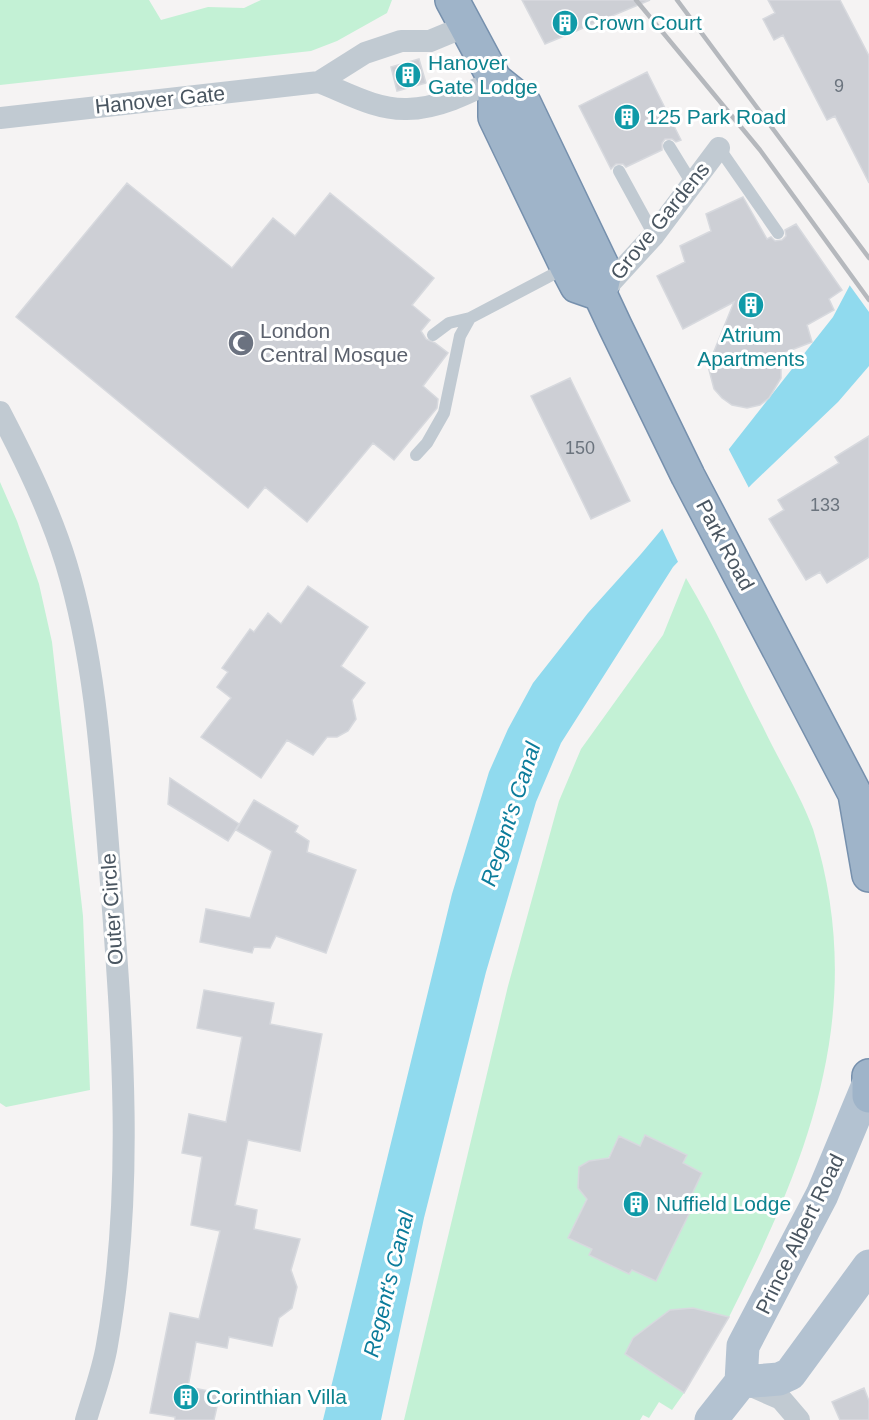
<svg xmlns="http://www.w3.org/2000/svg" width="869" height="1420" viewBox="0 0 869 1420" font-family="Helvetica,sans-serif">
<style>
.green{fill:#c3f1d5;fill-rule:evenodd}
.water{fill:#90daee}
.pier{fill:#f5f3f3}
.building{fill:#cdcfd5;stroke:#d7d9de;stroke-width:1.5}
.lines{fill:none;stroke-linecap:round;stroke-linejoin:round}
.trunk-casing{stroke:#7690ad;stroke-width:36}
.service{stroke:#c1cad2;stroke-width:12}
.minor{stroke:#c1cad2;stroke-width:22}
.primary{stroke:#b3c2d1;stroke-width:33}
.trunk{stroke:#9fb4c9;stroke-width:33}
.rail{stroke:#b5b8bd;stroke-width:4.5}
.labels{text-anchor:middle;stroke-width:6;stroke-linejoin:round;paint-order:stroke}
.number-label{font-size:18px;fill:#6b747e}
.culture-label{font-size:21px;fill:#0d838f;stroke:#fff;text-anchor:start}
.street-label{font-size:21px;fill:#4a5661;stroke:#fff}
.worship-label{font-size:21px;fill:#5b616d;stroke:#fff;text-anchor:start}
.water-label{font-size:22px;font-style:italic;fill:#0c7c9b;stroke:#fff}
</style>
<rect width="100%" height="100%" fill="#f5f3f3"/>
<path class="green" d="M0 0H149L161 20 208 7 244 8 261 0H392L387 13 337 41 311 51 0 85Z
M0 482 17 521 39 584 52 642 83 916 90 1090 6 1107 0 1103Z
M686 578C715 626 737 677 763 727 779 761 800 794 813 829 869 1009 809 1157 729 1317 666 1302 668 1310 626 1354L684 1393 672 1410 659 1402 649 1418 643 1415 640 1420H404L508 986 559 801 581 749 663 635ZM619 1136 640 1146 645 1136 683 1163 702 1173 684 1211 689 1214 656 1281 632 1270 629 1274 590 1255 592 1249 568 1238 588 1196 578 1188 579 1168 593 1160 605 1165Z"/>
<path class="water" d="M869 249V366L838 402 752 484 673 567 561 743 536 802 486 972 424 1218 381 1420H323L452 894 489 772 508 729 533 683 588 613 641 554 729 449 833 317Z"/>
<path class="pier" d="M869 246V312L848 283Z
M727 446 750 490 679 564 661 526Z"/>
<path class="building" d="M522 0H650L545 44Z
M768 0H840L869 56V183L835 116 827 120 783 35 774 40 763 19 775 13Z
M419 59 426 83 397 91 391 67Z
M647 72 681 140 676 142 672 139H665L662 143V150L626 167 623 164H616L611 169 579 106Z
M127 183 232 268 273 218 295 236 330 193 434 278 412 305 430 320 421 331 426 339 435 343 448 353 423 386 438 399 437 408 394 460 373 443 307 522 265 487 248 508 16 317Z
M743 197 767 239 771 237 775 241 782 240 786 236 785 230 796 224 842 290 829 299 834 310 807 325 812 342 781 354V378L769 398 760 405 747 408 732 405 722 398 714 389 708 366 734 302 683 329 657 276 685 262 680 246 711 231 706 214Z
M570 378 630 501 591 519 531 396Z
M869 436V557L827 583 820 572 806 580 769 519 784 510 778 500 839 463 835 457Z
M308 586 368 627 341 666 365 683 352 700 356 719 348 731 337 737H327L313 755 287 740 261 778 201 737 231 698 217 687 228 672 222 668 250 629 254 632 268 613 281 624Z
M170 778 239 824 228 841 168 804Z
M254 800 298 826 295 832 309 841 307 852 356 870 326 953 276 936 270 948 254 947 252 953 200 942 206 909 250 918 272 851 236 830Z
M204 990 274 1003 270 1024 322 1034 300 1151 248 1140 235 1205 257 1210 254 1229 300 1239 291 1270 297 1287 292 1308 279 1318 272 1346 229 1337 227 1348 196 1342 188 1387 220 1393 214 1420H175V1417L150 1413 170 1313 199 1319 220 1231 191 1225 202 1157 182 1153 189 1114 226 1122 242 1037 197 1028Z
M645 1135 687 1155 683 1163 702 1173 684 1211 689 1214 656 1281 632 1270 629 1274 589 1255 592 1249 568 1238 587 1199 578 1188 579 1167 589 1161 609 1158 619 1136 640 1146Z
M693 1308 729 1317 684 1393 625 1354 633 1338 670 1310Z
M864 1388 869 1401V1420H840L832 1402Z"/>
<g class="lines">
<defs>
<path id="trunk" d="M452 0 495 80 524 103 605 272 600 294 615 326 688 476 855 794 869 815
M495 80V117L567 267 577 286 600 294
M855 794 869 875
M869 1076V1096"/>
</defs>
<use href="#trunk" class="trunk-casing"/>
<path class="service" d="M669 146 693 185
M719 148 778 233
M619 171 654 235
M433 335 449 323 470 318
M416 455 427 443 444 413 460 336 470 318 567 267"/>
<path class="minor" d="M319 82C347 93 376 110 407 109 437 109 469 93 495 80
M0 118 319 82 365 53 401 41H430L466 26
M601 293 654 235 719 148
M0 412C25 460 50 511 66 563 96 661 102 769 110 870 122 1028 135 1189 107 1345 103 1370 93 1396 86 1420
M747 1384 781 1399 799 1420"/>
<path class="primary" d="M741 1382 779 1379 790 1374 869 1266
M711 1420 741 1382 743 1346 822 1195 867 1087"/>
<use href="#trunk" class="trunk"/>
<path class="rail" d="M636 0 760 150 869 300
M677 0 869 258"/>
</g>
<defs>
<symbol id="building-disc" viewBox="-11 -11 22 22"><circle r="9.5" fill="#0f9aa8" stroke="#fff"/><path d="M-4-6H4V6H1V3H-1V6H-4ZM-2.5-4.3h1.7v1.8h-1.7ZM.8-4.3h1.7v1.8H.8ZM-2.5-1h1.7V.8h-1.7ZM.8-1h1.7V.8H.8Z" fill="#fff"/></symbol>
<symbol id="mosque-disc" viewBox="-11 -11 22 22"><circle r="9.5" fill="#6b7280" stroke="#fff"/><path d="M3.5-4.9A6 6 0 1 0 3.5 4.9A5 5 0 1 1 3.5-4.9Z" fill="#fff"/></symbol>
</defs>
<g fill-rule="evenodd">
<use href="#building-disc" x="550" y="8" width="30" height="30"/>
<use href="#building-disc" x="393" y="60" width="30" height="30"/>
<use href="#building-disc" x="612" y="102" width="30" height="30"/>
<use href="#building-disc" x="736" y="290" width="30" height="30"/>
<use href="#mosque-disc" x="226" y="328" width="30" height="30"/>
<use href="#building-disc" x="621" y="1189" width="30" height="30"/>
<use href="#building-disc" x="171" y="1382" width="30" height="30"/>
</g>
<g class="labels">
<g class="number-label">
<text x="839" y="92">9</text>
<text x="580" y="454">150</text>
<text x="825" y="511">133</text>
</g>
<g class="culture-label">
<text x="584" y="30">Crown Court</text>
<text x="428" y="70">Hanover<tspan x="428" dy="24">Gate Lodge</tspan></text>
<text x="646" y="124">125 Park Road</text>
<text x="751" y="342" text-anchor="middle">Atrium<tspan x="751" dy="24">Apartments</tspan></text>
<text x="656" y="1211">Nuffield Lodge</text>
<text x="206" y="1404">Corinthian Villa</text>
</g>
<g class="street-label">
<text transform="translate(160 100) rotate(-6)" y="7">Hanover Gate</text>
<text transform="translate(660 221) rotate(-51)" y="7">Grove Gardens</text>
<text transform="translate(725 545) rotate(62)" y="7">Park Road</text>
<text transform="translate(112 909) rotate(-94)" y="7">Outer Circle</text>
<text transform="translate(800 1234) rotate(-64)" y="7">Prince Albert Road</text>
</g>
<g class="worship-label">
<text x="260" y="338">London<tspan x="260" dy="24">Central Mosque</tspan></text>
</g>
<g class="water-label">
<text transform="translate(510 814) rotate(-72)" y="8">Regent's Canal</text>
<text transform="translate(388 1284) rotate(-76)" y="8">Regent's Canal</text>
</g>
</g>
</svg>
